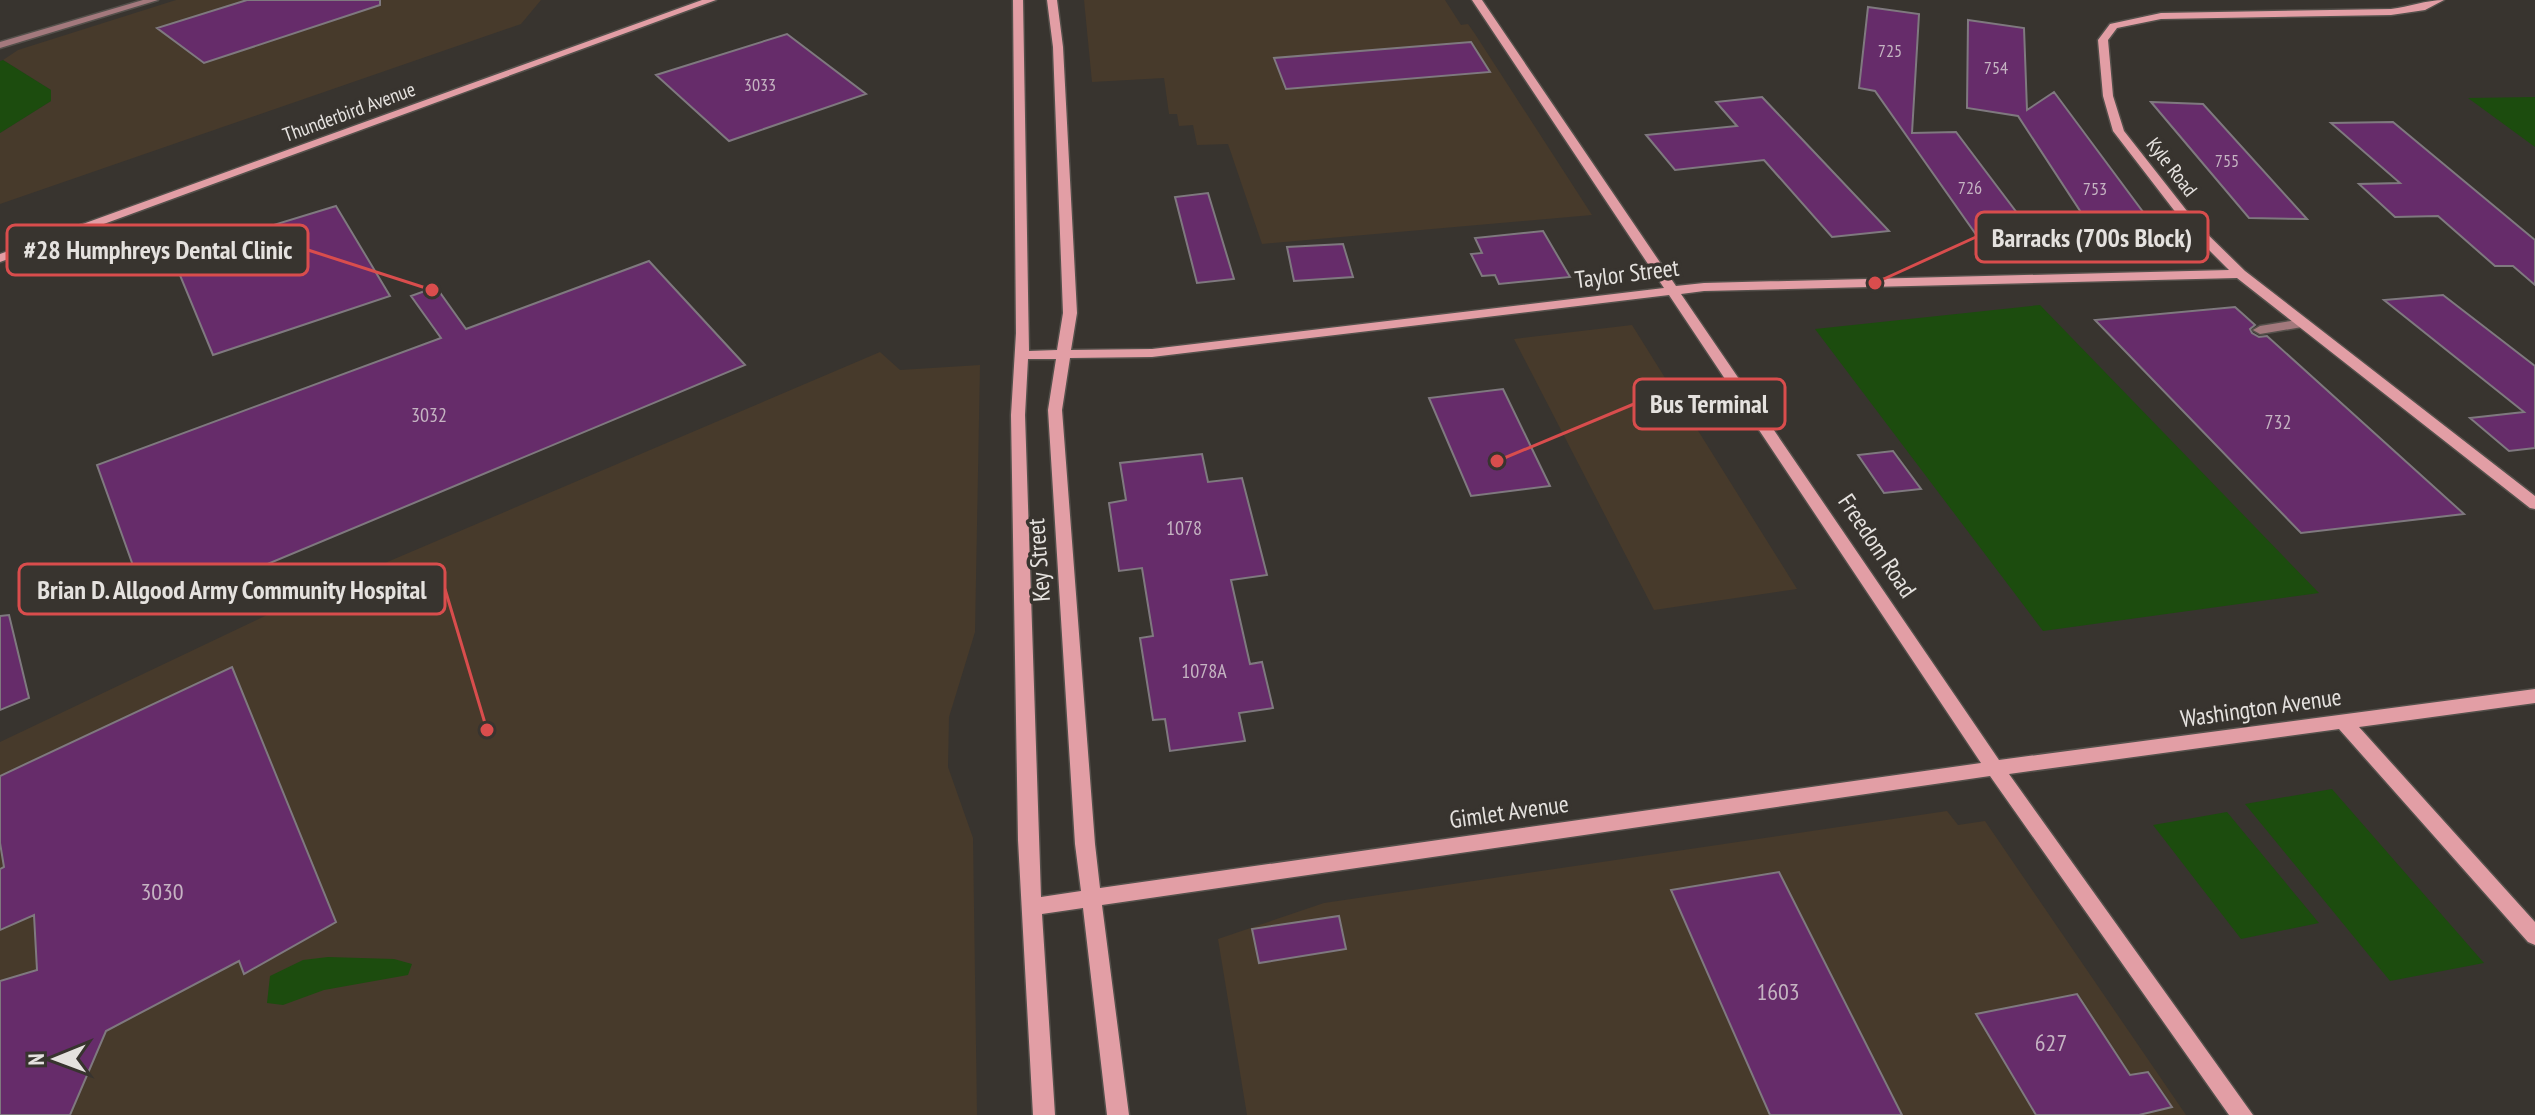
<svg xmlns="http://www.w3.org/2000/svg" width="2535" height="1115" viewBox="0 0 2535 1115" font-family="'PT Sans Narrow',sans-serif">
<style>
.industrial{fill:#473a2b}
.green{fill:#1c4c0e}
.building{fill:#662c6a;stroke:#7f797f;stroke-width:2}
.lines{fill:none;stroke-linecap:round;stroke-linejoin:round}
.street-casing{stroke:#54504b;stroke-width:3}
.secondary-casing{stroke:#54504b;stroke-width:3}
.street{fill:#a3797d;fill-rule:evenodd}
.secondary{fill:#e29ea5;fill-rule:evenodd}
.labels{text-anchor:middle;stroke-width:7;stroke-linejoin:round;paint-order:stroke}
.far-number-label{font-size:18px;fill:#c5b4c2}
.far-street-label{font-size:20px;fill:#e5e2df;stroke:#38342f}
.number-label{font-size:20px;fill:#c5b4c2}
.street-label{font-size:24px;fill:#e5e2df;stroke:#38342f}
.near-number-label{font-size:24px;fill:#c5b4c2}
.leader{fill:none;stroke:#d94d4d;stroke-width:3}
.callout-dot{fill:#d94d4d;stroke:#38342f;stroke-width:3}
.callout{fill:#38342f;stroke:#d94d4d;stroke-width:3}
.callout-label{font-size:26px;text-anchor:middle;font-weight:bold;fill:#e5e2df}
</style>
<rect width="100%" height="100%" fill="#38342f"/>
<path class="industrial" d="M176 0H541L521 24 0 204V133L51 101V90L3 60 18 50Z
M1084 0H1445L1461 25 1468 24 1475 34 1592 215 1262 244 1228 144 1197 145 1193 125 1179 126 1177 114H1169L1164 78 1092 82Z
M1632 325 1797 589 1654 610 1514 339Z
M880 352 900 370 980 365 975 632 949 717 948 767 973 838 977 1115H0V742L305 597Z
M1947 811 1958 825 1985 821 2186 1115H1247L1218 939 1324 903Z"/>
<path class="green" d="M3 60 51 90V101L0 133V61Z
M2535 97V147L2468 98Z
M2040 305 2319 593 2043 631 1815 329Z
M2332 789 2484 963 2390 981 2245 804Z
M2227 812 2319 923 2241 939 2153 825Z
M328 957 394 959 412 964 408 975 324 990 283 1005 267 1003 270 976 303 960Z"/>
<path class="building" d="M247 0H380V5L204 63 157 28Z
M1868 7 1919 14 1912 133 1956 132 2039 242 1982 243 1875 91 1859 88Z
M1968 20 2024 28 2027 110 2054 92 2172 251 2105 249 2018 116 1967 108Z
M787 34 866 94 729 141 656 75Z
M1471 42 1490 72 1286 89 1274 58Z
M1762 97 1799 136 1889 231 1832 237 1764 160 1675 170 1646 135 1737 126 1716 102Z
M2151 102 2203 104 2307 219 2249 218Z
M2393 122 2535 240V285L2513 266H2495L2438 216 2395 217 2359 184 2400 183 2331 123Z
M1208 193 1234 279 1197 283 1175 197Z
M336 206 390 296 213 355 172 256Z
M1543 231 1570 277 1499 284 1495 275 1482 276 1471 254 1482 253 1475 238Z
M1343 244 1353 277 1294 281 1287 247Z
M649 261 745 365 150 613 97 465 441 338 411 296 436 287 466 329Z
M2443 295 2535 366V448L2509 451 2470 418 2524 412 2384 300Z
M2235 307 2255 325 2250 329 2252 333 2259 337 2267 336 2464 514 2301 533 2095 320Z
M1503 389 1550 486 1471 496 1429 398Z
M1893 451 1921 489 1884 493 1858 455Z
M1202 454 1208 482 1242 478 1267 575 1231 580 1250 664 1262 662 1273 708 1239 713 1245 741 1170 751 1165 719 1153 720 1140 638 1153 636 1142 568 1119 571 1109 503 1126 500 1120 463Z
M9 615 29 698 0 710V616Z
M232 667 336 922 244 974 239 961 106 1031 70 1115H0V981L37 970 34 915 0 930V869L4 867 0 843V776Z
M1779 872 1902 1115H1770L1671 890Z
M1339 916 1346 949 1259 963 1252 929Z
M2077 994 2130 1075 2148 1072 2172 1107 2139 1115H2036L1976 1014Z"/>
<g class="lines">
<defs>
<path id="street" d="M143 0H158L0 48V42Z
M2303 319 2308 320V326L2260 334 2253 330 2260 326Z"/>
<path id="secondary" d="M702 0H716L0 262V254Z
M1013 0H1023L1029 351 1057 350 1063 313 1053 47 1047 0H1057L1063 47 1077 313 1071 350 1152 349 1664 288 1472 0H1482L1676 286 1704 283 2229 270 2190 231 2113 131 2103 96 2098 40 2110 24 2161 13 2391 9C2409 7 2426 0 2444 0L2425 10 2391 15 2161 19 2117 28 2108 40 2113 96 2124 131 2198 225 2245 271 2535 496V509L2530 508 2237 278 1704 291 1681 294 1999 760 2535 689V703L2359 727 2535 922V945L2528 942 2339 729 2009 774 2253 1115H2229L1990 776 1102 905 1129 1115H1107L1083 908 1042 914 1055 1115H1033L1018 840 1011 415 1016 333ZM1669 295 1981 763 1100 888 1095 844 1062 410 1070 358 1152 357ZM1028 359H1056L1048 410 1075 844 1081 891 1041 897 1025 415Z"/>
</defs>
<use href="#street" class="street-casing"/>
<use href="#secondary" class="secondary-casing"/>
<use href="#street" class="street"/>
<use href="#secondary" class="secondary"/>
</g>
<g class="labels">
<g class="far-number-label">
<text x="1890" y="57">725</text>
<text x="1996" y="74">754</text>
<text x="760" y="91">3033</text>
<text x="2227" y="167">755</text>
<text x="1970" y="194">726</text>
<text x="2095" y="195">753</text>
</g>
<g class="far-street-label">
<text transform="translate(349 112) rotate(-20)" y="7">Thunderbird Avenue</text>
<text transform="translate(2172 167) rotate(52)" y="7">Kyle Road</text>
</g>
<g class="number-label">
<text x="429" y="422">3032</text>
<text x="2278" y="429">732</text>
<text x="1184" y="535">1078</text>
<text x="1204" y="678">1078A</text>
</g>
<g class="street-label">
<text transform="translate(1627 274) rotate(-7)" y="8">Taylor Street</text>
<text transform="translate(1877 546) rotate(56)" y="8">Freedom Road</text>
<text transform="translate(1039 560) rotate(-94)" y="8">Key Street</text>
<text transform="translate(2261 708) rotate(-8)" y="8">Washington Avenue</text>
<text transform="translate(1509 812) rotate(-8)" y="8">Gimlet Avenue</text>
</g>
<g class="near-number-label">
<text x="162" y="900">3030</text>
<text x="1778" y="1000">1603</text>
<text x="2051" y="1051">627</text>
</g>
</g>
<path class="leader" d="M1875 283L1976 237M432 290L308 250M1497 461L1634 404M487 730L445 589"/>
<g class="callout-dot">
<circle cx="1875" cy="283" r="8"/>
<circle cx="432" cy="290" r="8"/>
<circle cx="1497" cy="461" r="8"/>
<circle cx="487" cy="730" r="8"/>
</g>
<g class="callout">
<rect x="1976" y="212" width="232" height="50" rx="8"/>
<rect x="7" y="225" width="301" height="50" rx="8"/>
<rect x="1634" y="379" width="151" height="50" rx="8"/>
<rect x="19" y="564" width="426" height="50" rx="8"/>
</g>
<g class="callout-label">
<text x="2092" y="247">Barracks (700s Block)</text>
<text x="158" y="259">#28 Humphreys Dental Clinic</text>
<text x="1709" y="413">Bus Terminal</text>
<text x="232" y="599">Brian D. Allgood Army Community Hospital</text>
</g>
<g transform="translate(56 1059) rotate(269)" stroke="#38342f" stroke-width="6" paint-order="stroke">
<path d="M0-6L14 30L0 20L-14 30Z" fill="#e5e2df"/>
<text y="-12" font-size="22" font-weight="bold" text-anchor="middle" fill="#e5e2df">N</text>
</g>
</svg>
